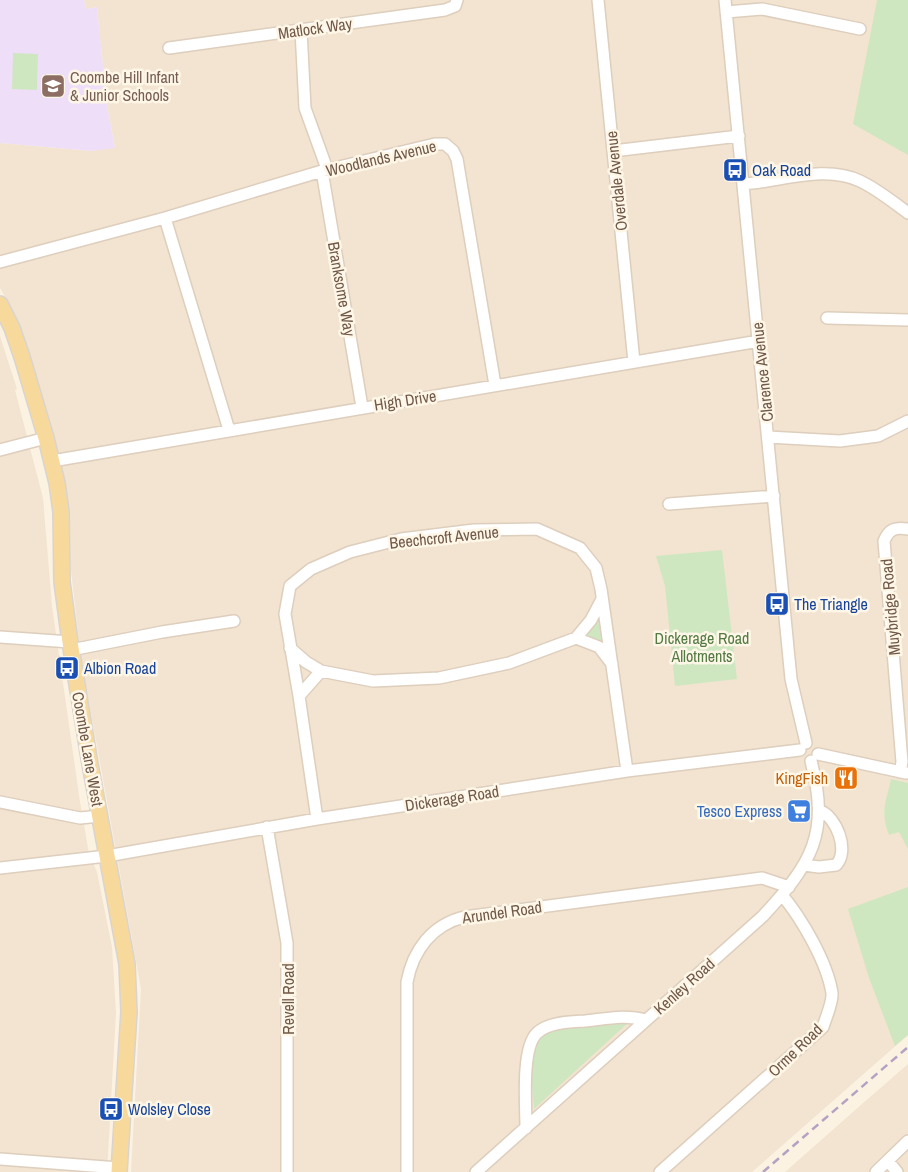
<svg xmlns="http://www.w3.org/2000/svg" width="908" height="1172" viewBox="0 0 908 1172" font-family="'Archivo Narrow',sans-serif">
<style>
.residential{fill:#f2e4d0}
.education{fill:#efdef7}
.green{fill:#cfe7c1}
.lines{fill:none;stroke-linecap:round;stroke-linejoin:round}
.minor-casing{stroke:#decebd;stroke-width:14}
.major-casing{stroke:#dad4d0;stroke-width:18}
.minor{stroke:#fff;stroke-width:11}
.major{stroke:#f7d99c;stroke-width:15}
.rail{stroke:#b5a1c3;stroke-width:2.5;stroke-dasharray:8 5;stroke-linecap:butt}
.labels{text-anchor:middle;stroke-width:5;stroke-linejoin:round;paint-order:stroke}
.street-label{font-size:16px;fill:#715949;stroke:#fef6e7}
.education-label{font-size:16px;fill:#785e54;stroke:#fef6e7;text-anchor:start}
.transit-label{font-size:16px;fill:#164399;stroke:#fef6e7;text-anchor:start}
.park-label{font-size:16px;fill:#537b44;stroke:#fef6e7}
.food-label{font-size:16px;fill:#c56008;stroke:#fef6e7;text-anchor:end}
.shop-label{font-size:16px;fill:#366cbe;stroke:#fef6e7;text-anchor:end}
</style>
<rect width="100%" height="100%" fill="#fbf2e1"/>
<path class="residential" d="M84 0H908V1035L752 1172H131L141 989 81 658 70 562 67 495 56 442 25 341 20 324 0 288V143L92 151 115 147 107 105 97 7 86 9Z
M0 336 17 389 15 390 43 498 52 606 80 802 89 854 97 872 112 947 116 1013 107 1172H0Z
M908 1064V1172H785L862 1104Z"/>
<path class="education" d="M0 0H84L86 9 97 7 107 105 115 148 92 151 0 143Z"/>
<path class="green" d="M877 0H908V155L853 124Z
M13 53 38 54 37 90 12 89Z
M722 550 737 679 675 686 665 586 656 556Z
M599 616 604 645 582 636Z
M891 779 908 783V849L899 832 889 835C880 812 886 802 891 779Z
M908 887V1035L895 1046 869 978 848 909Z
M630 1021 534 1109 530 1065 539 1035 552 1029Z"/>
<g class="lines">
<defs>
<path id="minor" d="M598 0 634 362
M725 0 791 679 806 743
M726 12 762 9 860 29
M301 30 305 108 327 169
M169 48 445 10 455 6 457 0
M613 151 739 136
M322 171 362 407
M743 184C780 182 824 164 860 181 877 189 893 202 908 213
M165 218 229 430
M0 262 165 218 322 171 435 144H445L453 151 457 159 495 385
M827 318 908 320
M768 437 840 441 878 436 908 421
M0 450 46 438
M52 461 759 341
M669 504 774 496
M0 637 70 642
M576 638 599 647 612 664
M290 648 306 662 321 671
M71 650 162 632 234 621
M299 696 321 671 373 681 439 678 509 663 576 638 591 620 602 599
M818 754 906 773
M900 772 902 762 884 541C889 529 895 527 908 529
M0 802 80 818 100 816
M317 819 299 696 285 614 290 586 311 569 350 552 401 539 474 530 537 529 580 548 596 568 601 589 627 771
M267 827 287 943V1172
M804 865 819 867 836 865C850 851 836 816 820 811
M0 868 107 856 317 819 627 771 800 750
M526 1128C526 1106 521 1048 537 1033 548 1022 570 1022 585 1021 605 1019 625 1014 646 1020
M0 1159 119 1168
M888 1161 897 1172
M407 1172V982C413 950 432 925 464 917L762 878 789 887
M476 1172 763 916C812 863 830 834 811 761
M660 1172 823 1027C826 1017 833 1002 832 993 827 962 802 919 782 895
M876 1172 908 1141"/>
<path id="major" d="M0 304 12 328 22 357 46 438 57 483 61 512 62 582 70 642 90 764 127 964 129 1012 119 1172"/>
</defs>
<use href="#minor" class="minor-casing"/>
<use href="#major" class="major-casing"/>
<use href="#minor" class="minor"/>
<use href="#major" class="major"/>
<path class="rail" d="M763 1172 908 1047"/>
</g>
<defs>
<symbol id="school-square" viewBox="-11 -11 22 22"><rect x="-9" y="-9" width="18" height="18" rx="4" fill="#8d6e63" stroke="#fef6e7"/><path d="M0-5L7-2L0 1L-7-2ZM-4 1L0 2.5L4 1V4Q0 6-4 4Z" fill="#fff"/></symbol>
<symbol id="bus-square" viewBox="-11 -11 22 22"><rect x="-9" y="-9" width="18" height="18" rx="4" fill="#1a4fb4" stroke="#fef6e7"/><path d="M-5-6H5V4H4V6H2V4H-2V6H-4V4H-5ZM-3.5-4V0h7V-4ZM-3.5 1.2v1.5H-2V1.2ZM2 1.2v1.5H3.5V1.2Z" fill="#fff"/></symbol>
<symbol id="restaurant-square" viewBox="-11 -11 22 22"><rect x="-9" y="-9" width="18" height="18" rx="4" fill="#e8710a" stroke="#fef6e7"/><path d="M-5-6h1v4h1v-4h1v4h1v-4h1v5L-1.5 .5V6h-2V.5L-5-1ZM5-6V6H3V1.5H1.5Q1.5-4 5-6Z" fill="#fff"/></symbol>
<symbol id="supermarket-square" viewBox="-11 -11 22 22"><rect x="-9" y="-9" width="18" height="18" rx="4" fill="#3f7fe0" stroke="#fef6e7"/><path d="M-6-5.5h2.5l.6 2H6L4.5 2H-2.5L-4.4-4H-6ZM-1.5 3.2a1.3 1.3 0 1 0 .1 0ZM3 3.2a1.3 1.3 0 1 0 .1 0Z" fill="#fff"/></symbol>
</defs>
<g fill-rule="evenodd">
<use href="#school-square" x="39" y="72" width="28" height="28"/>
<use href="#bus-square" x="721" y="156" width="28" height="28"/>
<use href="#bus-square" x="763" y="590" width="28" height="28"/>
<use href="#bus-square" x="53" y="654" width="28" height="28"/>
<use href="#restaurant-square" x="832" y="764" width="28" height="28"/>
<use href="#supermarket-square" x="785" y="797" width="28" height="28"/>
<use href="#bus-square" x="97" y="1095" width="28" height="28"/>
</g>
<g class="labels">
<g class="street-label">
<text transform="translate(315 28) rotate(-8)" y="6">Matlock Way</text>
<text transform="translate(381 158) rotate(-13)" y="6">Woodlands Avenue</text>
<text transform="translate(616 181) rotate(-96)" y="6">Overdale Avenue</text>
<text transform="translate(342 289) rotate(80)" y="6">Branksome Way</text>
<text transform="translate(762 372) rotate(-96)" y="6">Clarence Avenue</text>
<text transform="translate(405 400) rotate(-9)" y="6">High Drive</text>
<text transform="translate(444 537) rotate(-6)" y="6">Beechcroft Avenue</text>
<text transform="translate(890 607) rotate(-95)" y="6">Muybridge Road</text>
<text transform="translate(88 749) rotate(80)" y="6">Coombe Lane West</text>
<text transform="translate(452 798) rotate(-9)" y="6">Dickerage Road</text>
<text transform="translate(502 912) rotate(-8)" y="6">Arundel Road</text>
<text transform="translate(684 986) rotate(-42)" y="6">Kenley Road</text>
<text transform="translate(288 999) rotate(-90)" y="6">Revell Road</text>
<text transform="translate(795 1050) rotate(-44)" y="6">Orme Road</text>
</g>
<g class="education-label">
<text x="70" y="83">Coombe Hill Infant<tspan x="70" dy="18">&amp; Junior Schools</tspan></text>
</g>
<g class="transit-label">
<text x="752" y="176">Oak Road</text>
<text x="794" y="610">The Triangle</text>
<text x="84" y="674">Albion Road</text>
<text x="128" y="1115">Wolsley Close</text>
</g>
<g class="park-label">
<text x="702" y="644">Dickerage Road<tspan x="702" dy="18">Allotments</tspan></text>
</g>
<g class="food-label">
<text x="828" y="784">KingFish</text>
</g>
<g class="shop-label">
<text x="782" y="817">Tesco Express</text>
</g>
</g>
</svg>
